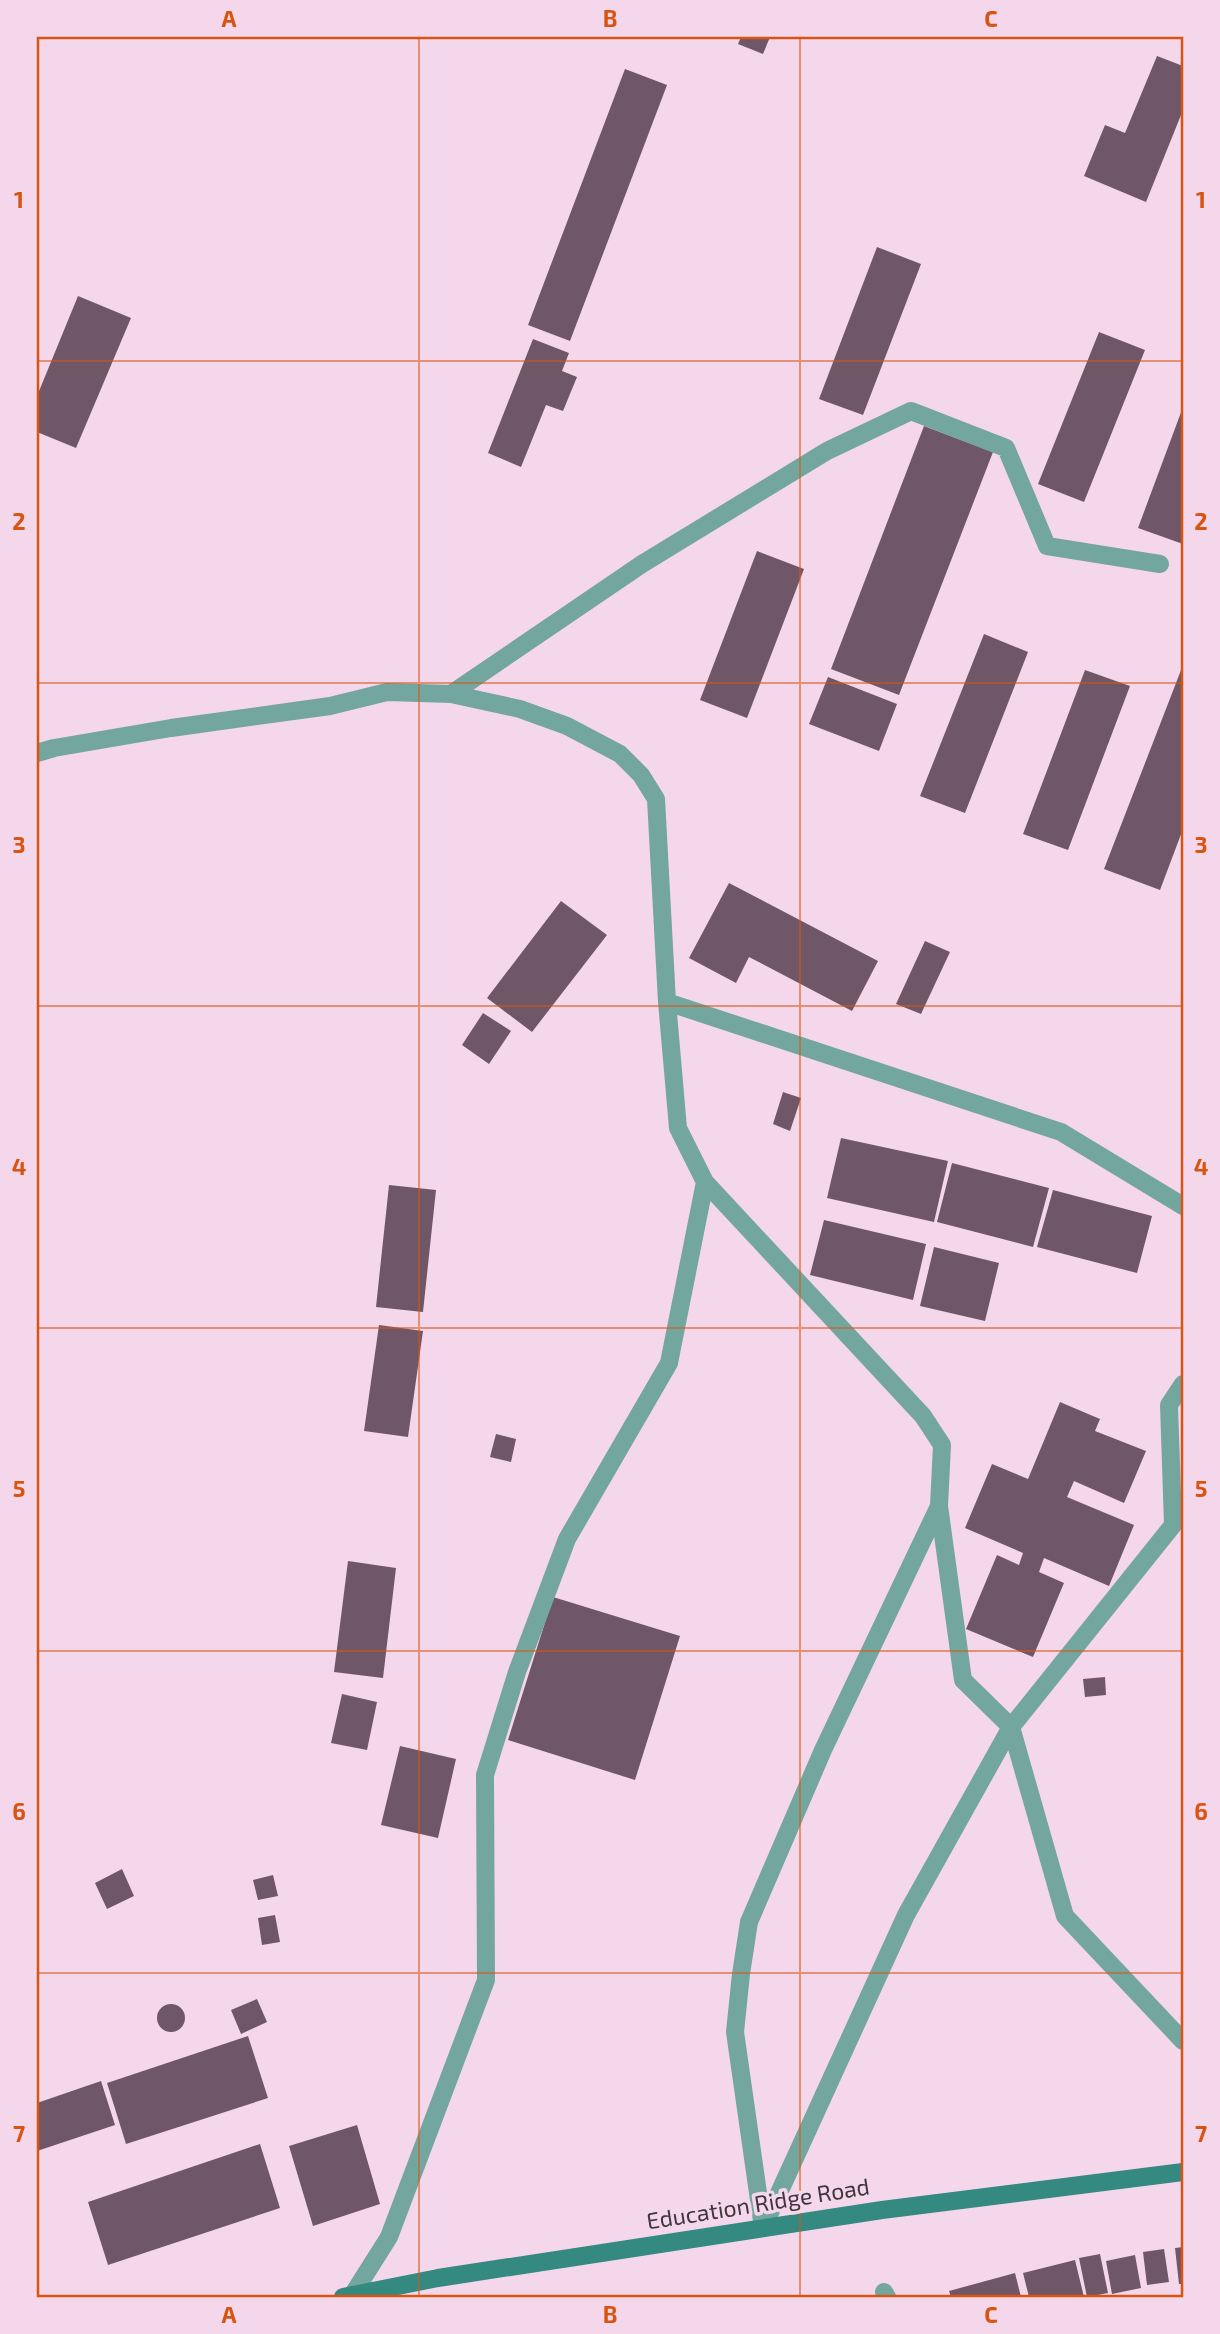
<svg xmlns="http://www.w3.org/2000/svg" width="1220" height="2334" viewBox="0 0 1220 2334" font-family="'Exo 2',sans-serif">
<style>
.building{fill:#705768}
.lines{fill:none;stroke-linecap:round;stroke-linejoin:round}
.minor{stroke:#74a6a0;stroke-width:18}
.secondary{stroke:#348981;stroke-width:18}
.grid{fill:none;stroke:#d75511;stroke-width:2;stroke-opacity:0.55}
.labels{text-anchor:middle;stroke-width:7;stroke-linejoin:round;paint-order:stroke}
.street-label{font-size:23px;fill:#41353d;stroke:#f5d7eb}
.neatline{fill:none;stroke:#d75511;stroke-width:2.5}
.grid-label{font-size:23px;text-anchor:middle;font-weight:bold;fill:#d75511}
</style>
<rect width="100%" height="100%" fill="#f5d7eb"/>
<path class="building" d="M741 37H770L763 54 738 44Z
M1157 56 1183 66V110L1146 202 1084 176 1105 125 1125 133Z
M625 69 667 85 570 341 528 325Z
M877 247 921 264 863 415 819 399Z
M78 296 131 318 76 448 37 432V396Z
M1099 332 1145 350 1084 502 1038 484Z
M533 339 569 353 562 371 577 377 563 411 546 405 521 467 488 453Z
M1183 407V544L1138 528Z
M924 426 993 452 899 695 831 669Z
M757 551 804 569 747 718 700 700Z
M984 634 1028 652 965 813 920 796Z
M1183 665V829L1160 890 1104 869Z
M1085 670 1130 686 1068 850 1023 834Z
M828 677 897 704 879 751 809 724Z
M729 883 878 961 852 1011 749 957 736 983 689 958Z
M561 901 607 935 532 1032 487 998Z
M925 941 950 952 921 1014 896 1004Z
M483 1013 511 1031 489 1064 462 1045Z
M783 1092 801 1098 790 1131 773 1124Z
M841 1138 948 1161 934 1222 827 1198Z
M952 1163 1049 1188 1033 1247 937 1222Z
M389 1185 436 1190 423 1312 376 1307Z
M1053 1190 1152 1216 1137 1273 1037 1247Z
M824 1220 926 1244 913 1300 810 1275Z
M934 1247 999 1263 985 1321 920 1306Z
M379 1325 423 1331 408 1437 364 1431Z
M1060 1402 1100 1419 1095 1431 1146 1451 1124 1503 1074 1481 1067 1497 1134 1525 1109 1586 1044 1558 1039 1572 1064 1583 1033 1657 966 1629 997 1555 1019 1565 1023 1553 965 1528 992 1464 1028 1479Z
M496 1434 516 1439 511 1462 490 1457Z
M348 1561 396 1568 383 1678 334 1672Z
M553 1597 680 1636 635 1780 508 1740Z
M1105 1677 1106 1695 1085 1697 1083 1679Z
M342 1694 377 1702 367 1750 331 1743Z
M400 1746 456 1759 438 1838 381 1825Z
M122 1869 134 1896 107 1909 95 1883Z
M273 1875 278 1896 258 1900 253 1880Z
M275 1915 280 1942 262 1945 258 1918Z
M257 1999 267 2022 241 2034 231 2010Z
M157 2018a14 14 0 1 1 28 0a14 14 0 1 1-28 0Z
M248 2036 268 2098 126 2144 107 2083Z
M101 2081 115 2125 37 2151V2103Z
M357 2125 380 2204 313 2226 289 2146Z
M260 2144 280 2208 108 2265 88 2202Z
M1183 2247V2284H1179L1175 2248Z
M1164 2249 1169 2282 1147 2285 1143 2252Z
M1100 2254 1108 2293 1087 2297 1079 2258Z
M1135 2255 1141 2288 1112 2294 1106 2261Z
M1075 2260 1084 2297H1029L1023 2273Z
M1015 2273 1021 2297H951L949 2291Z"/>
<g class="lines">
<path class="minor" d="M451 694 642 564 827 451 911 411 1006 448 1047 546 1160 564
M37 753 54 748 171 728 330 706 387 692 451 694 520 709 567 726 620 754 641 775 656 799 667 1002 678 1128 705 1182 923 1416 942 1445 939 1506 823 1750 749 1922 741 1974 735 2032 763 2228
M667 1002 1061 1132 1183 1206
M939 1506 963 1680 1011 1727 1065 1916 1183 2041
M763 2228 906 1915 1011 1727 1173 1525 1169 1405 1183 1384
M884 2292 887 2297
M353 2294 389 2237 486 1980 485 1775 517 1672 567 1539 669 1363 705 1182"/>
<path class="secondary" d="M343 2297 438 2278 882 2210 1183 2172"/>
</g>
<path class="grid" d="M419 37V2297M800 37V2297M37 361H1183M37 683H1183M37 1006H1183M37 1328H1183M37 1651H1183M37 1973H1183"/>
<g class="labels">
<g class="street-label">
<text transform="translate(758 2204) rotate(-9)" y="8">Education Ridge Road</text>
</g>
</g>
<rect width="1220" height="2334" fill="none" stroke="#f5d7eb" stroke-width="77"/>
<rect x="38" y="38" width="1144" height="2258" class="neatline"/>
<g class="grid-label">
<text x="229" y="27">A</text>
<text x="610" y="27">B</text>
<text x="991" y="27">C</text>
<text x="19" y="208">1</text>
<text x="1201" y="208">1</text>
<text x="19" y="530">2</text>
<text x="1201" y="530">2</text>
<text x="19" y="853">3</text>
<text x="1201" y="853">3</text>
<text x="19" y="1175">4</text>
<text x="1201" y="1175">4</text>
<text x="19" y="1497">5</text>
<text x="1201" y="1497">5</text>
<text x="19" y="1820">6</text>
<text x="1201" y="1820">6</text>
<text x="19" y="2142">7</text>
<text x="1201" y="2142">7</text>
<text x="229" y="2323">A</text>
<text x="610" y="2323">B</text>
<text x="991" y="2323">C</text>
</g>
</svg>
